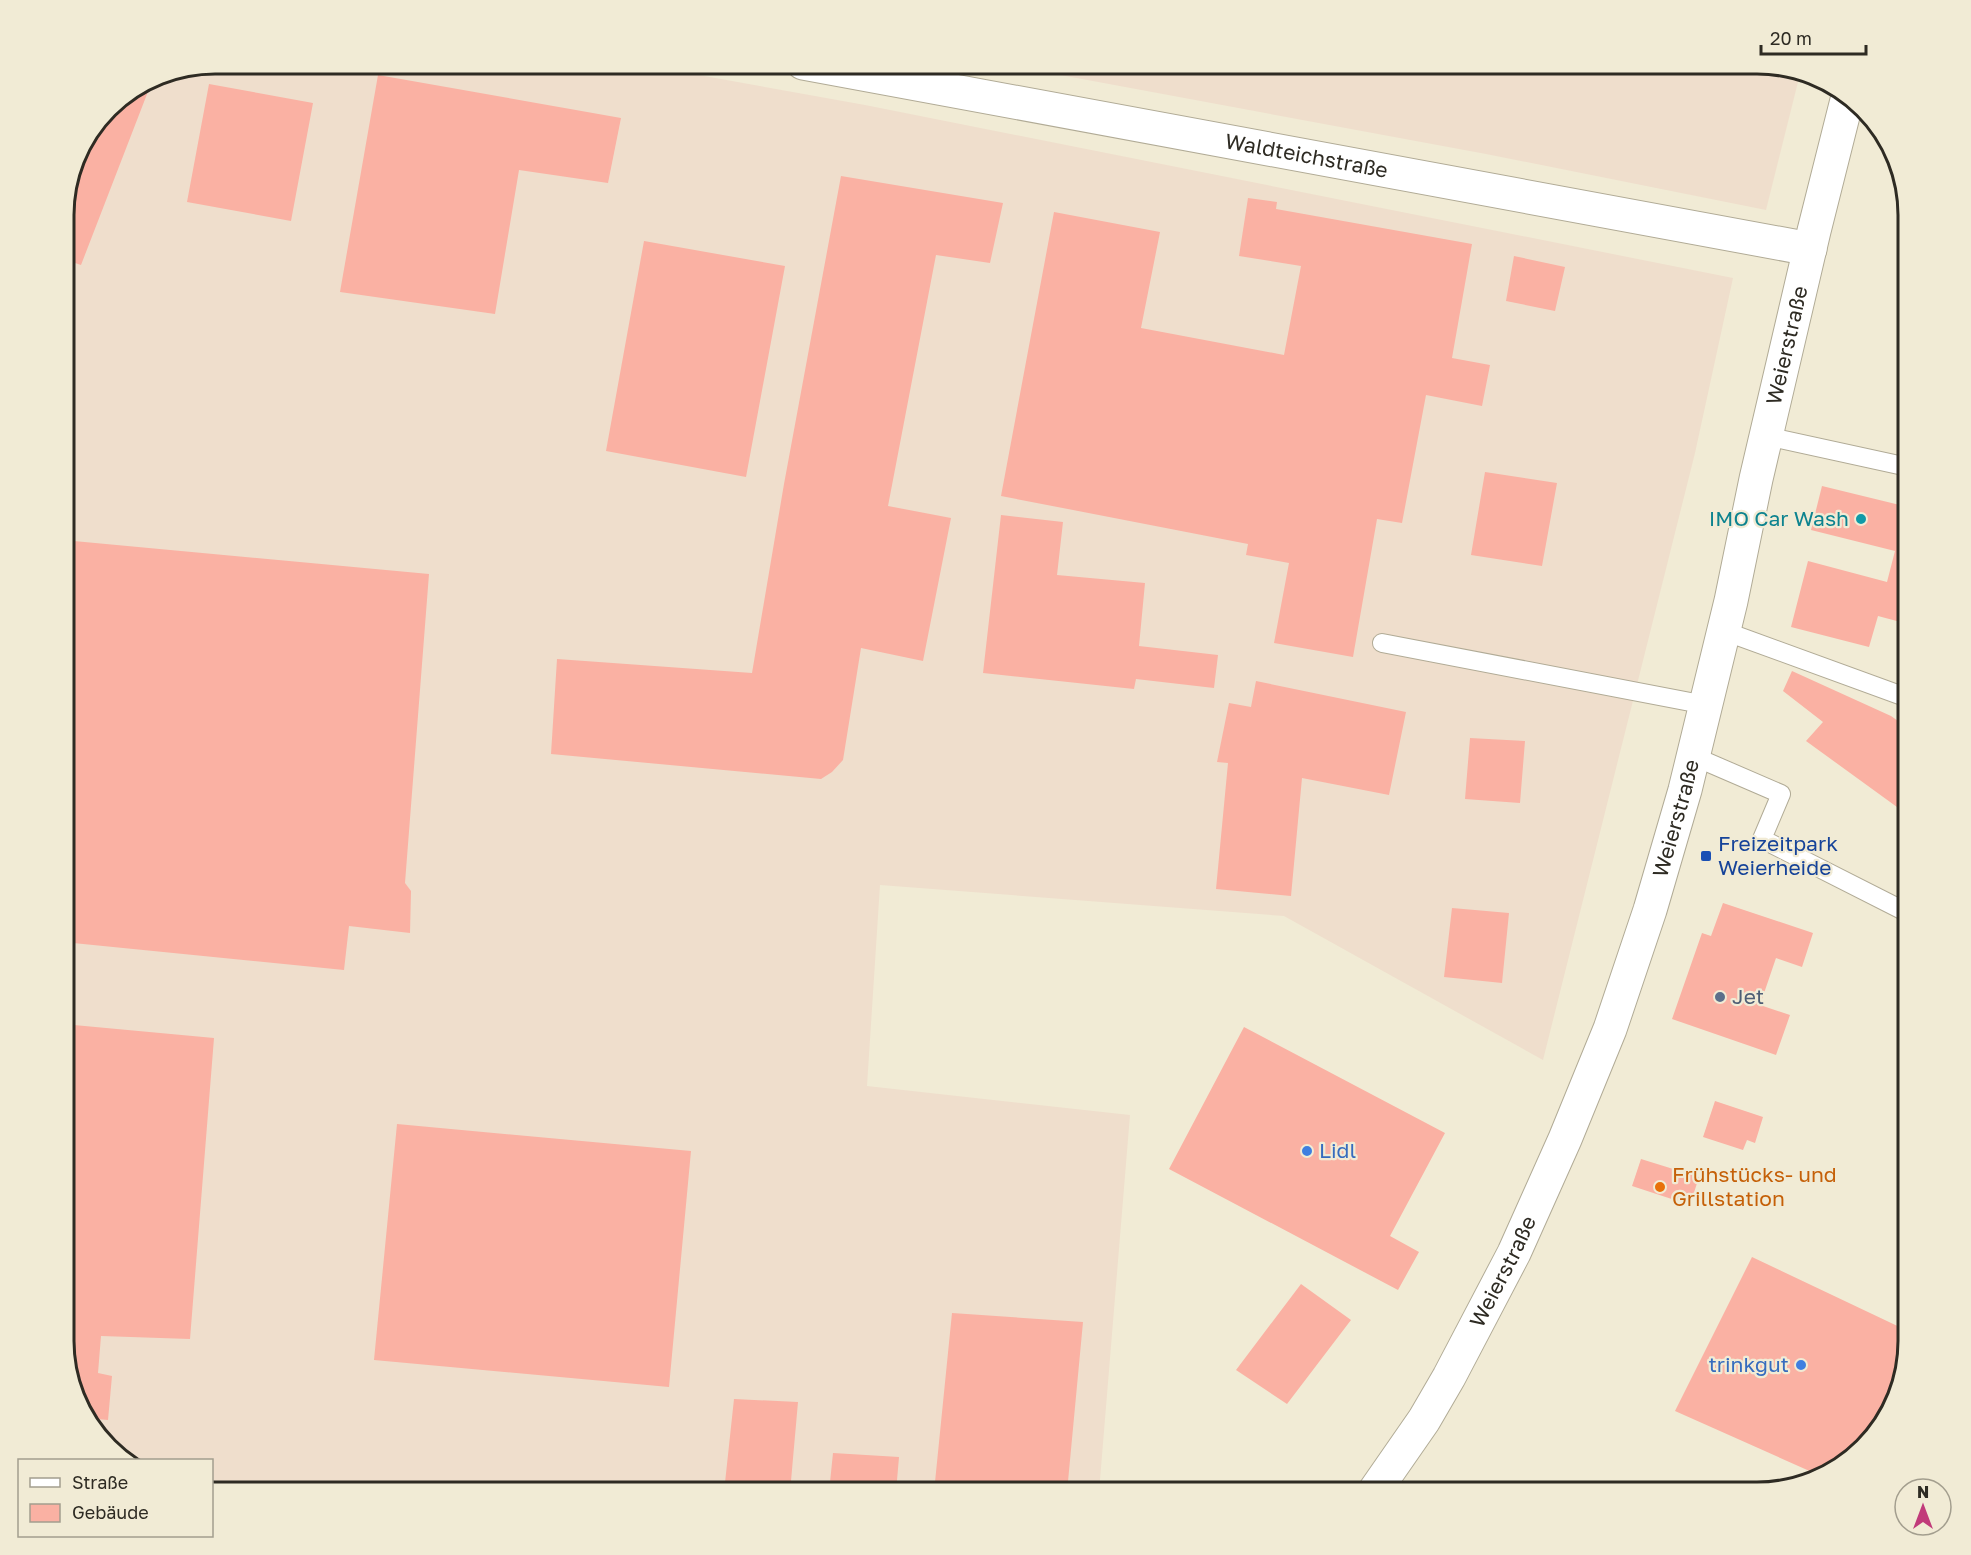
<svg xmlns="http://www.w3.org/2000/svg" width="1971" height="1555" viewBox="0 0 1971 1555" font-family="'Golos Text',sans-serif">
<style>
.industrial{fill:#efdecc}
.building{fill:#fab1a3}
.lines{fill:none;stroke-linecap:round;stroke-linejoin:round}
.service-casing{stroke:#b1ab96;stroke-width:20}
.minor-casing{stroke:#b1ab96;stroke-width:35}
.secondary-casing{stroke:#b1ab96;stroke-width:35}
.service{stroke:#fff;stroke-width:18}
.minor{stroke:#fff;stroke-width:33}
.secondary{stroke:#fff;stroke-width:33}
.culture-dot{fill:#0f9aa8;stroke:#f1ebd5;stroke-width:2}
.transit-dot{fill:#1a4fb4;stroke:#f1ebd5;stroke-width:2}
.service-dot{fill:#5c6f8a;stroke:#f1ebd5;stroke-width:2}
.shop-dot{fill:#3f7fe0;stroke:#f1ebd5;stroke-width:2}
.food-dot{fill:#e8710a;stroke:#f1ebd5;stroke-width:2}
.labels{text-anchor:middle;stroke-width:4.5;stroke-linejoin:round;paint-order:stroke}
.street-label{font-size:21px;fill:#2e2b23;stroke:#f1ebd5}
.culture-label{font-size:21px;fill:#0d838f;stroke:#f1ebd5;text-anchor:end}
.transit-label{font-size:21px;fill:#164399;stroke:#f1ebd5;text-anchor:start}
.service-label{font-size:21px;fill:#4e5e75;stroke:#f1ebd5;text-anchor:start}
.shop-label{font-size:21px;fill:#366cbe;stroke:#f1ebd5;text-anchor:start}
.food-label{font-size:21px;fill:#c56008;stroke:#f1ebd5;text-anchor:start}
.rim{fill:none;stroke:#2e2b23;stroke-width:3}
</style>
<rect width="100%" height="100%" fill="#f1ebd5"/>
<path class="industrial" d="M214 63H632L865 105 1733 278 1695 453 1543 1060 1284 916 880 885 867 1086 1130 1115 1099 1492H212V1460H125L115 1455 79 1408 63 1350V204L79 147 114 101 157 74Z
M996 63H1757L1801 70 1766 210 1486 154Z"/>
<path class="building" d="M378 75 621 118 608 183 519 170 495 314 340 292Z
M154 76 81 265 63 259V204L79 147 114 101Z
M209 84 313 103 291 221 187 202Z
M841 176 1003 203 990 263 936 255 888 506 951 518 923 661 861 648 843 760 832 772 821 779 551 754 557 659 752 673 784 484Z
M1248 198 1277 202 1276 209 1472 244 1452 358 1490 365 1482 406 1426 395 1402 523 1377 519 1353 657 1274 643 1289 563 1246 555 1248 544 1001 496 1054 212 1160 232 1141 328 1284 355 1301 266 1239 256Z
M644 241 785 266 746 477 606 451Z
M1514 256 1565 267 1555 311 1506 301Z
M63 449 71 450 68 491H63Z
M1485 472 1557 483 1542 566 1471 555Z
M1822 486 1908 507V624L1878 616 1869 647 1791 627 1808 561 1887 582 1895 551 1811 530Z
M1001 515 1063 522 1057 575 1145 583 1139 646 1218 655 1214 688 1136 679 1134 689 983 673Z
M63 540 429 574 405 883 411 891 410 933 349 926 344 970 63 942Z
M1792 671 1891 716 1908 728V815L1806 741 1823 722 1783 691Z
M1256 681 1406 712 1389 795 1302 778 1291 896 1216 889 1228 763 1217 762 1229 703 1251 707Z
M1470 738 1525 741 1520 803 1465 799Z
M1723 903 1813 933 1802 967 1776 958 1760 1005 1790 1015 1776 1055 1672 1019 1702 933 1711 936Z
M1452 908 1509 913 1502 983 1444 977Z
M63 1024 214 1038 190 1339 101 1336 98 1373 112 1376 108 1420 86 1418 79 1408 63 1350Z
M1244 1027 1445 1133 1390 1236 1419 1252 1398 1290 1169 1169Z
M1715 1101 1763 1117 1755 1143 1747 1140 1743 1150 1703 1137Z
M397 1124 691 1151 669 1387 374 1360Z
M1641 1159 1699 1177 1690 1205 1632 1186Z
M1752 1257 1908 1331 1900 1390 1871 1440 1823 1477 1675 1411Z
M1301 1284 1351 1320 1287 1404 1236 1370Z
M952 1313 1083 1322 1067 1492H934Z
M734 1399 798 1402 790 1492H724Z
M833 1453 899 1457 896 1492H829Z"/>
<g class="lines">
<defs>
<path id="service" d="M1766 436 1908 467
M1724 631 1908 698
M1382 643 1706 705
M1693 756 1781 794 1762 839 1908 913"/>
<g id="minor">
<path id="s1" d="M803 63 1810 249"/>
</g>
<g id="secondary">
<path id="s2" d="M1374 1492 1424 1420 1449 1377 1514 1253 1565 1139 1610 1029 1650 910 1685 790 1731 601 1756 479 1814 231 1848 96"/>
</g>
</defs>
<use href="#service" class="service-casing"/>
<use href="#minor" class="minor-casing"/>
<use href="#secondary" class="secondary-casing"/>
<use href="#service" class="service"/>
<use href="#minor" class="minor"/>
<use href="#secondary" class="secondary"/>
</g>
<circle class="culture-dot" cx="1861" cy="519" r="6"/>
<rect class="transit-dot" x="1700" y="850" width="12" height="12" rx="3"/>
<circle class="service-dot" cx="1720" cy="997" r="6"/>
<g class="shop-dot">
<circle cx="1307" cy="1151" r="6"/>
<circle cx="1801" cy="1365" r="6"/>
</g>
<circle class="food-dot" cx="1660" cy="1187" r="6"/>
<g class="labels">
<g class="street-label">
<text dy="7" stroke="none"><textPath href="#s1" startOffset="512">Waldteichstraße</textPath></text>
<text dy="7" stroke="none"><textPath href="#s2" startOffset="1228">Weierstraße</textPath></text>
<text dy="7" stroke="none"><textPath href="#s2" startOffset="742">Weierstraße</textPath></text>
<text dy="7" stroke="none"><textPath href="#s2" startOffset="256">Weierstraße</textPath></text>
</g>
<g class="culture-label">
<text x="1849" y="526">IMO Car Wash</text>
</g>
<g class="transit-label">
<text x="1718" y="851">Freizeitpark<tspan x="1718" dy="24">Weierheide</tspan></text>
</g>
<g class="service-label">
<text x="1732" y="1004">Jet</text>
</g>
<g class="shop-label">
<text x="1319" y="1158">Lidl</text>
<text x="1789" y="1372" text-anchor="end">trinkgut</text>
</g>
<g class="food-label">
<text x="1672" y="1182">Frühstücks- und<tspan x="1672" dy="24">Grillstation</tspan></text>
</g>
</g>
<path d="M0 0H1971V1555H0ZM215 74H1757A141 141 0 0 1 1898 215V1341A141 141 0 0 1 1757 1482H215A141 141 0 0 1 74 1341V215A141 141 0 0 1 215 74Z" fill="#f1ebd5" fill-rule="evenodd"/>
<path class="rim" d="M215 74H1757A141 141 0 0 1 1898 215V1341A141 141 0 0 1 1757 1482H215A141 141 0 0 1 74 1341V215A141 141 0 0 1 215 74Z"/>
<rect x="18" y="1459" width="195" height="78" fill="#f1ebd5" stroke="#a39e8e" stroke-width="1.5"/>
<rect x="30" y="1478" width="30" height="9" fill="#ffffff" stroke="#a39e8e" stroke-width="1.5"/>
<text x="72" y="1489" font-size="18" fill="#2e2b23">Straße</text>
<rect x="30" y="1504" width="30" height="18" fill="#fab1a3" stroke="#a39e8e" stroke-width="1.5"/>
<text x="72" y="1519" font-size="18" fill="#2e2b23">Gebäude</text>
<g transform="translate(1923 1507)"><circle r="28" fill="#f1ebd5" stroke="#a39e8e" stroke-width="1.5"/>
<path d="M0-4.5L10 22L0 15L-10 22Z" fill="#c13b7a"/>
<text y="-9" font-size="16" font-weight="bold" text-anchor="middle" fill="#2e2b23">N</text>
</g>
<path d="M1761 45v9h105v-9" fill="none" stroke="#2e2b23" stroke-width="3"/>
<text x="1770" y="45" font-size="18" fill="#2e2b23" stroke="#f1ebd5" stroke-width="4.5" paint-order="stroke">20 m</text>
</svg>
